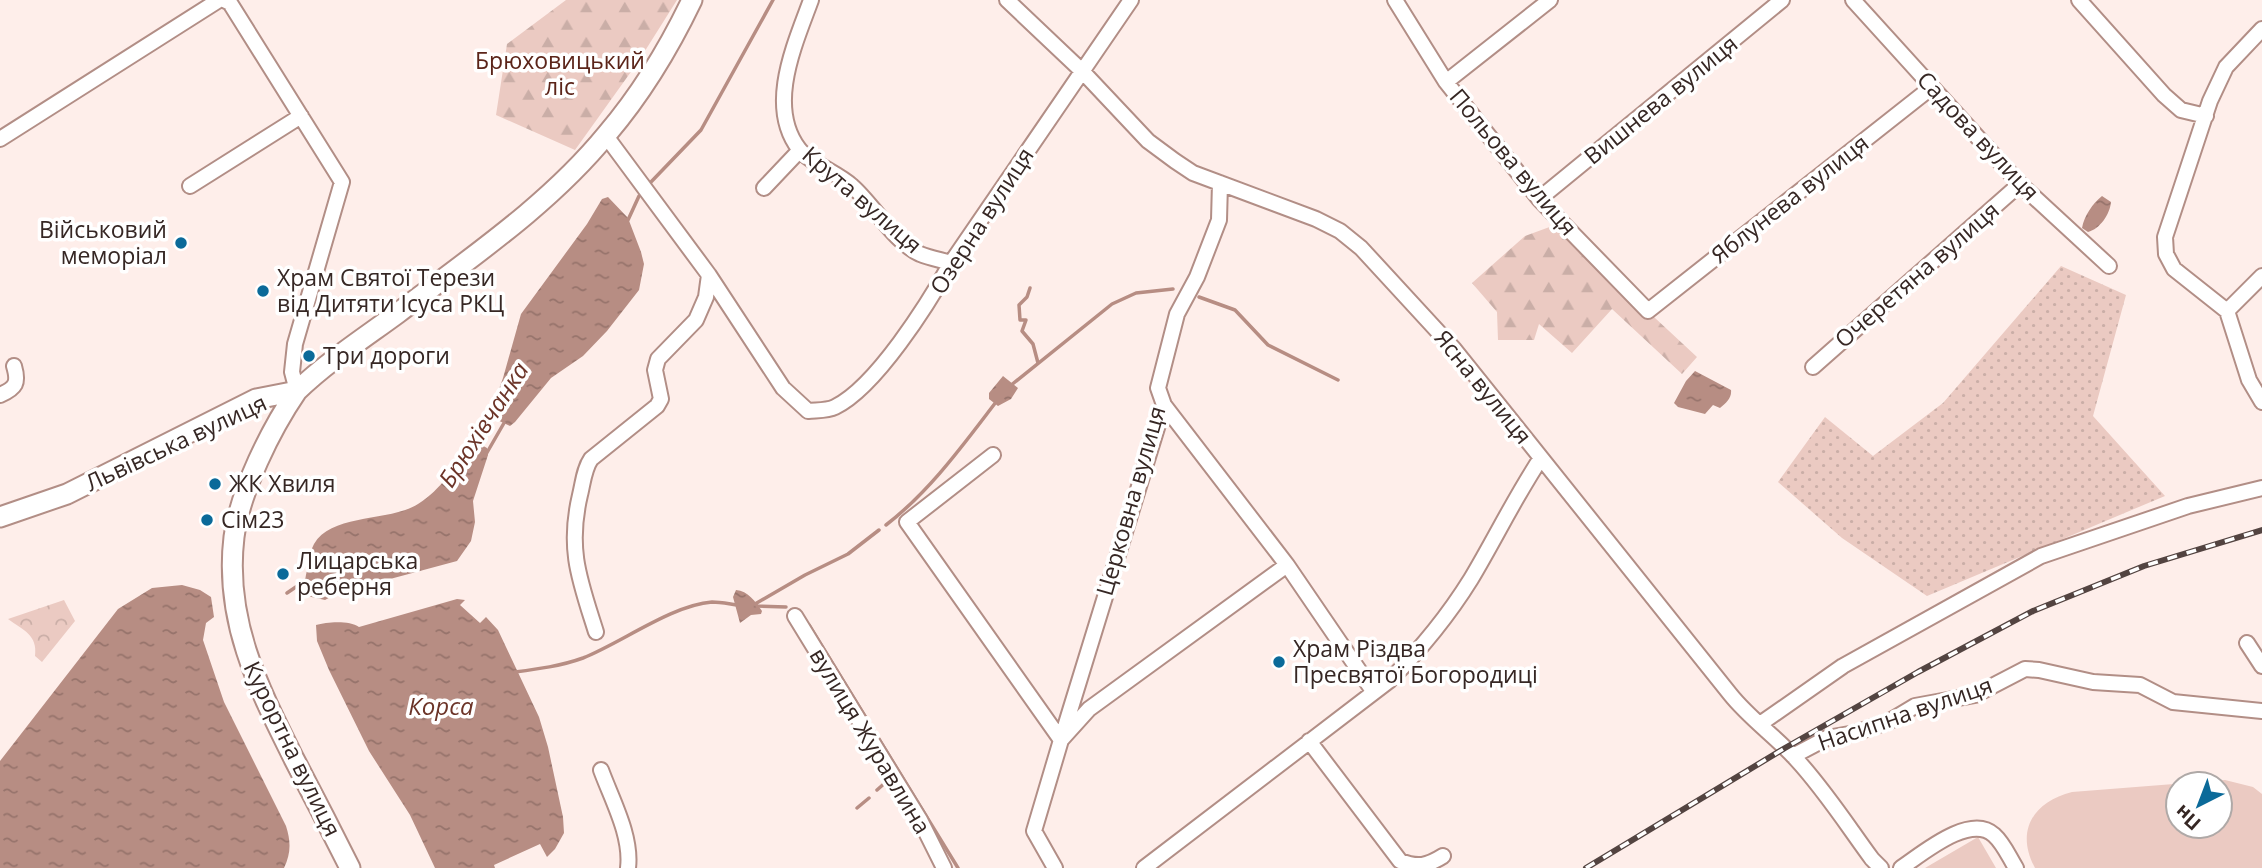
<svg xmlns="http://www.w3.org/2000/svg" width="2262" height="868" viewBox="0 0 2262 868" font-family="'Open Sans',sans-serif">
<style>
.grass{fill:url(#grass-dots)}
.forest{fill:url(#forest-firs)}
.park{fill:url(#park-crowns)}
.pitch{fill:#ebcac2;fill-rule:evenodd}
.water{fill:url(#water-ripples)}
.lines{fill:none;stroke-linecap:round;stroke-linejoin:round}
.stream{stroke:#b78d83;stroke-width:3.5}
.street-casing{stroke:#b28e86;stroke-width:18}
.secondary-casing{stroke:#b28e86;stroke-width:23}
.street{stroke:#fff;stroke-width:14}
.secondary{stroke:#fff;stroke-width:19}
.rail-casing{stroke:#534441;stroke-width:6}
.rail{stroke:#fff;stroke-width:3.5;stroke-dasharray:10;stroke-linecap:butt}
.poi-dot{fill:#0b6a99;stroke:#fff;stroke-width:2.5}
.labels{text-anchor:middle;stroke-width:7;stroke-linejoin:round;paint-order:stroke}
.park-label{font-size:23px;fill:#5b2419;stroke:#fff}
.street-label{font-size:23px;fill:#362724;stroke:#fff}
.poi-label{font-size:23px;fill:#362724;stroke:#fff;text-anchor:start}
.water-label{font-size:24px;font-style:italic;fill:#6c3428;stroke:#fff}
</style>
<defs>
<pattern id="grass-dots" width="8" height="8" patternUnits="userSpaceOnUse" patternTransform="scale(1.75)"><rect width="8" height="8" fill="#ebcac2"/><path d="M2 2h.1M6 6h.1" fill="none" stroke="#caaea7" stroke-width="1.8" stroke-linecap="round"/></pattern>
<pattern id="forest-firs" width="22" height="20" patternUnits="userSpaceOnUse" patternTransform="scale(1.75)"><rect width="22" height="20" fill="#ebcac2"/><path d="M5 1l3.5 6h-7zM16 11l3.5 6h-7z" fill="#caaea7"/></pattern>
<pattern id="park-crowns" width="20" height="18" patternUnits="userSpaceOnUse" patternTransform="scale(1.75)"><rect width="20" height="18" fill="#ebcac2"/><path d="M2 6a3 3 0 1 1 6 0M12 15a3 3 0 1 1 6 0" fill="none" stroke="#caaea7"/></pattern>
<pattern id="water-ripples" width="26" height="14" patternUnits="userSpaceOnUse" patternTransform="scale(1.75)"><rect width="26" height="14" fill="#b78d83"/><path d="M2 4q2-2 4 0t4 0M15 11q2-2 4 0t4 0" fill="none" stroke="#96736b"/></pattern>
</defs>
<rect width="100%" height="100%" fill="#feeeea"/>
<path class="grass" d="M2061 266 2126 295 2093 416 2165 496 1927 596 1842 538 1778 482 1825 417 1873 456 1943 403Z"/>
<path class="forest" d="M566 0H677L638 62 575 150 496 115 507 44Z
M1555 225 1697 357 1682 374 1612 309 1572 353 1539 324 1534 340H1498L1497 312 1472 283 1525 236Z"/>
<path class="park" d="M64 600 75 621 42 662 35 656C38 635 23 630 8 619Z"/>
<path class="pitch" d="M2225 780 2253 787 2262 794V868H2035C2015 831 2033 802 2072 792ZM2220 784V826H2178V784Z
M1978 837 1996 868H1925Z"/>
<path class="water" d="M2102 196 2111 202C2110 214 2100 229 2088 232L2082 228C2084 216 2093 203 2102 196Z
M608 197 628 218 641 252 644 264 639 290 607 331 583 356 551 378 515 422 510 426 493 418 492 408 503 378 521 314 587 224 602 199Z
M1695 371 1731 390C1732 398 1726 403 1720 408L1713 405 1705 414 1678 407 1674 403 1686 381Z
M1003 376 1018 388 1011 399 998 406 989 399V393Z
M476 442 487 448 488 455 473 501 475 522 471 541 457 561 338 593 325 600 307 596C302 585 307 571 310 559 311 554 311 549 314 544 332 513 390 522 418 504 441 490 456 465 471 444Z
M182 585 200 590 211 597 214 617 206 623 203 640 224 702 286 826C291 842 291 853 284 868H0V761L118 609 152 588Z
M736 590C748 591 755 601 762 611L761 614 751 615 740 623 733 597Z
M457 599 465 600 460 605 480 623 486 617 498 630 539 717 548 747 563 817 564 833 555 849 547 857 540 844 494 865 495 868H435L410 815 369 751 329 670 317 641 316 625C327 622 349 620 359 627Z"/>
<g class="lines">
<path class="stream" d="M650 183 701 130 773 0
M628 220 639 196
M1030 288 1027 297 1019 305 1020 320H1026L1022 331 1033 344 1038 363
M1199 297 1235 310 1268 345 1338 380
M1010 386 1112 304 1136 293 1173 289
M485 456 504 423
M886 525C930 491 963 445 996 402
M287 593 309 578
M755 604 805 575 848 554 879 530
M757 606 786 607
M809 625 958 868
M515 672C538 669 561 666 583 658 621 643 672 605 712 602 720 602 730 604 738 605
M877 790 886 782
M857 808 869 798"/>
<defs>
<path id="street" d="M224 0 230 3 342 182 295 344 292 372 297 391
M811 0C795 44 766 106 799 149 810 163 838 173 852 186 873 204 894 242 920 254 930 258 941 260 951 263
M1007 0 1083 72 1148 141 1175 161 1193 173 1316 219 1340 231 1361 248 1454 349 1730 694C1749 718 1775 736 1796 759 1824 789 1847 825 1872 859L1881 868
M1395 0 1446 82 1539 199 1648 311 1932 87
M1853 0 2020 184 2109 266
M2079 0 2164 95 2181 110 2206 116
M2262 29 2226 67 2210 101 2165 237 2166 254 2174 269 2227 311 2249 380 2262 402
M1446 82 1550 0
M606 136 709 275 783 388 808 411C816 410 827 411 835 407 876 387 928 304 951 263L1131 0
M0 139 219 0
M190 186 301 116
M764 188 800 150
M1539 199 1782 0
M2227 311 2262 276
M1813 367 2020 184
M0 395C16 388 19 383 14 366
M1164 405 1287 565 1373 691
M993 455 907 522 1061 740
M795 616 920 820 944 868
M596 632C580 581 567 550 580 495 583 483 584 469 591 459L657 406 661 399 655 370 658 359 696 320 706 297 709 275
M2247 643 2262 666
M1760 724 1843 666 2041 556 2188 506 2262 488
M1061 740 1164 405 1158 388 1177 314 1197 277 1219 220 1220 183
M1309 741 1400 861C1418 868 1427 866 1443 856
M1793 756 1827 738 1855 733 1890 721 1915 706 1975 695 2025 669 2039 670 2093 682 2140 685 2173 702 2262 711
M601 770C612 800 632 836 628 868
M1055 868 1034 831 1061 740 1089 709 1287 565
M1144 868 1390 680C1421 649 1448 616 1471 579 1495 539 1515 497 1541 458
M1901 868C1922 854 1970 813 1994 835 2004 844 2009 857 2016 868"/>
<path id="secondary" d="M297 391C271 429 240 491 234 537 224 620 258 687 294 759 313 795 332 832 350 868
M0 517 67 494 256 399 297 391C327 362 364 338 398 313 470 258 549 205 607 134 642 93 669 48 692 0"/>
</defs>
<use href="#street" class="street-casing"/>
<use href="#secondary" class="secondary-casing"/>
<use href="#street" class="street"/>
<use href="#secondary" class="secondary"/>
<defs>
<path id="rail" d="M1586 868 1785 748 1918 672 2033 611 2144 566 2262 530"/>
</defs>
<use href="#rail" class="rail-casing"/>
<use href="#rail" class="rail"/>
</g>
<g class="poi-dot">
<circle cx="181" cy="243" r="7"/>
<circle cx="263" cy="291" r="7"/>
<circle cx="309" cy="356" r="7"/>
<circle cx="215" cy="484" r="7"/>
<circle cx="207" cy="520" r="7"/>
<circle cx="283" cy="574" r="7"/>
<circle cx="1279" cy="662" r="7"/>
</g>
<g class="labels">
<g class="park-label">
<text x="560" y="69">Брюховицький<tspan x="560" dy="26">ліс</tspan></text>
</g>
<g class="street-label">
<text transform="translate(1661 100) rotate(-39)" y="8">Вишнева вулиця</text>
<text transform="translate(1978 136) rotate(47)" y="8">Садова вулиця</text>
<text transform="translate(1513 162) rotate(50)" y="8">Польова вулиця</text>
<text transform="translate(1790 199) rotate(-38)" y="8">Яблунева вулиця</text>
<text transform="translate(862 200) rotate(41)" y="8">Крута вулиця</text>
<text transform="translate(982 221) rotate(-57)" y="8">Озерна вулиця</text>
<text transform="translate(1917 275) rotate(-41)" y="8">Очеретяна вулиця</text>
<text transform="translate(1483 387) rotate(51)" y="8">Ясна вулиця</text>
<text transform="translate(176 443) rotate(-25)" y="8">Львівська вулиця</text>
<text transform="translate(1131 501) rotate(-74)" y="8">Церковна вулиця</text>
<text transform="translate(1905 714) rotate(-19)" y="8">Насипна вулиця</text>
<text transform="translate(870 741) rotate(59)" y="8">вулиця Журавлина</text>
<text transform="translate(292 749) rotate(64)" y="8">Курортна вулиця</text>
</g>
<g class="poi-label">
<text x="167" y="238" text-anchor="end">Військовий<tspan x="167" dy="26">меморіал</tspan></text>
<text x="277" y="286">Храм Святої Терези<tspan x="277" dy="26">від Дитяти Ісуса РКЦ</tspan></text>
<text x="323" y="364">Три дороги</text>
<text x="229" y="492">ЖК Хвиля</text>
<text x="221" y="528">Сім23</text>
<text x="297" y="569">Лицарська<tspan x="297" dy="26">реберня</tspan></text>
<text x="1293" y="657">Храм Різдва<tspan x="1293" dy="26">Пресвятої Богородиці</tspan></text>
</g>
<g class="water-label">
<text transform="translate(484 425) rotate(-57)" y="8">Брюхівчанка</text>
<text x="441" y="715">Корса</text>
</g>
</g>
<g transform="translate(2199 805) rotate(222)"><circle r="33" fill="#ffffff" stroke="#afa9a7" stroke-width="2"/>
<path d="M0-5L12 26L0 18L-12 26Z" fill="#0b6a99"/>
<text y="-10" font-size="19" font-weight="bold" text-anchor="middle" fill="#362724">Пн</text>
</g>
</svg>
